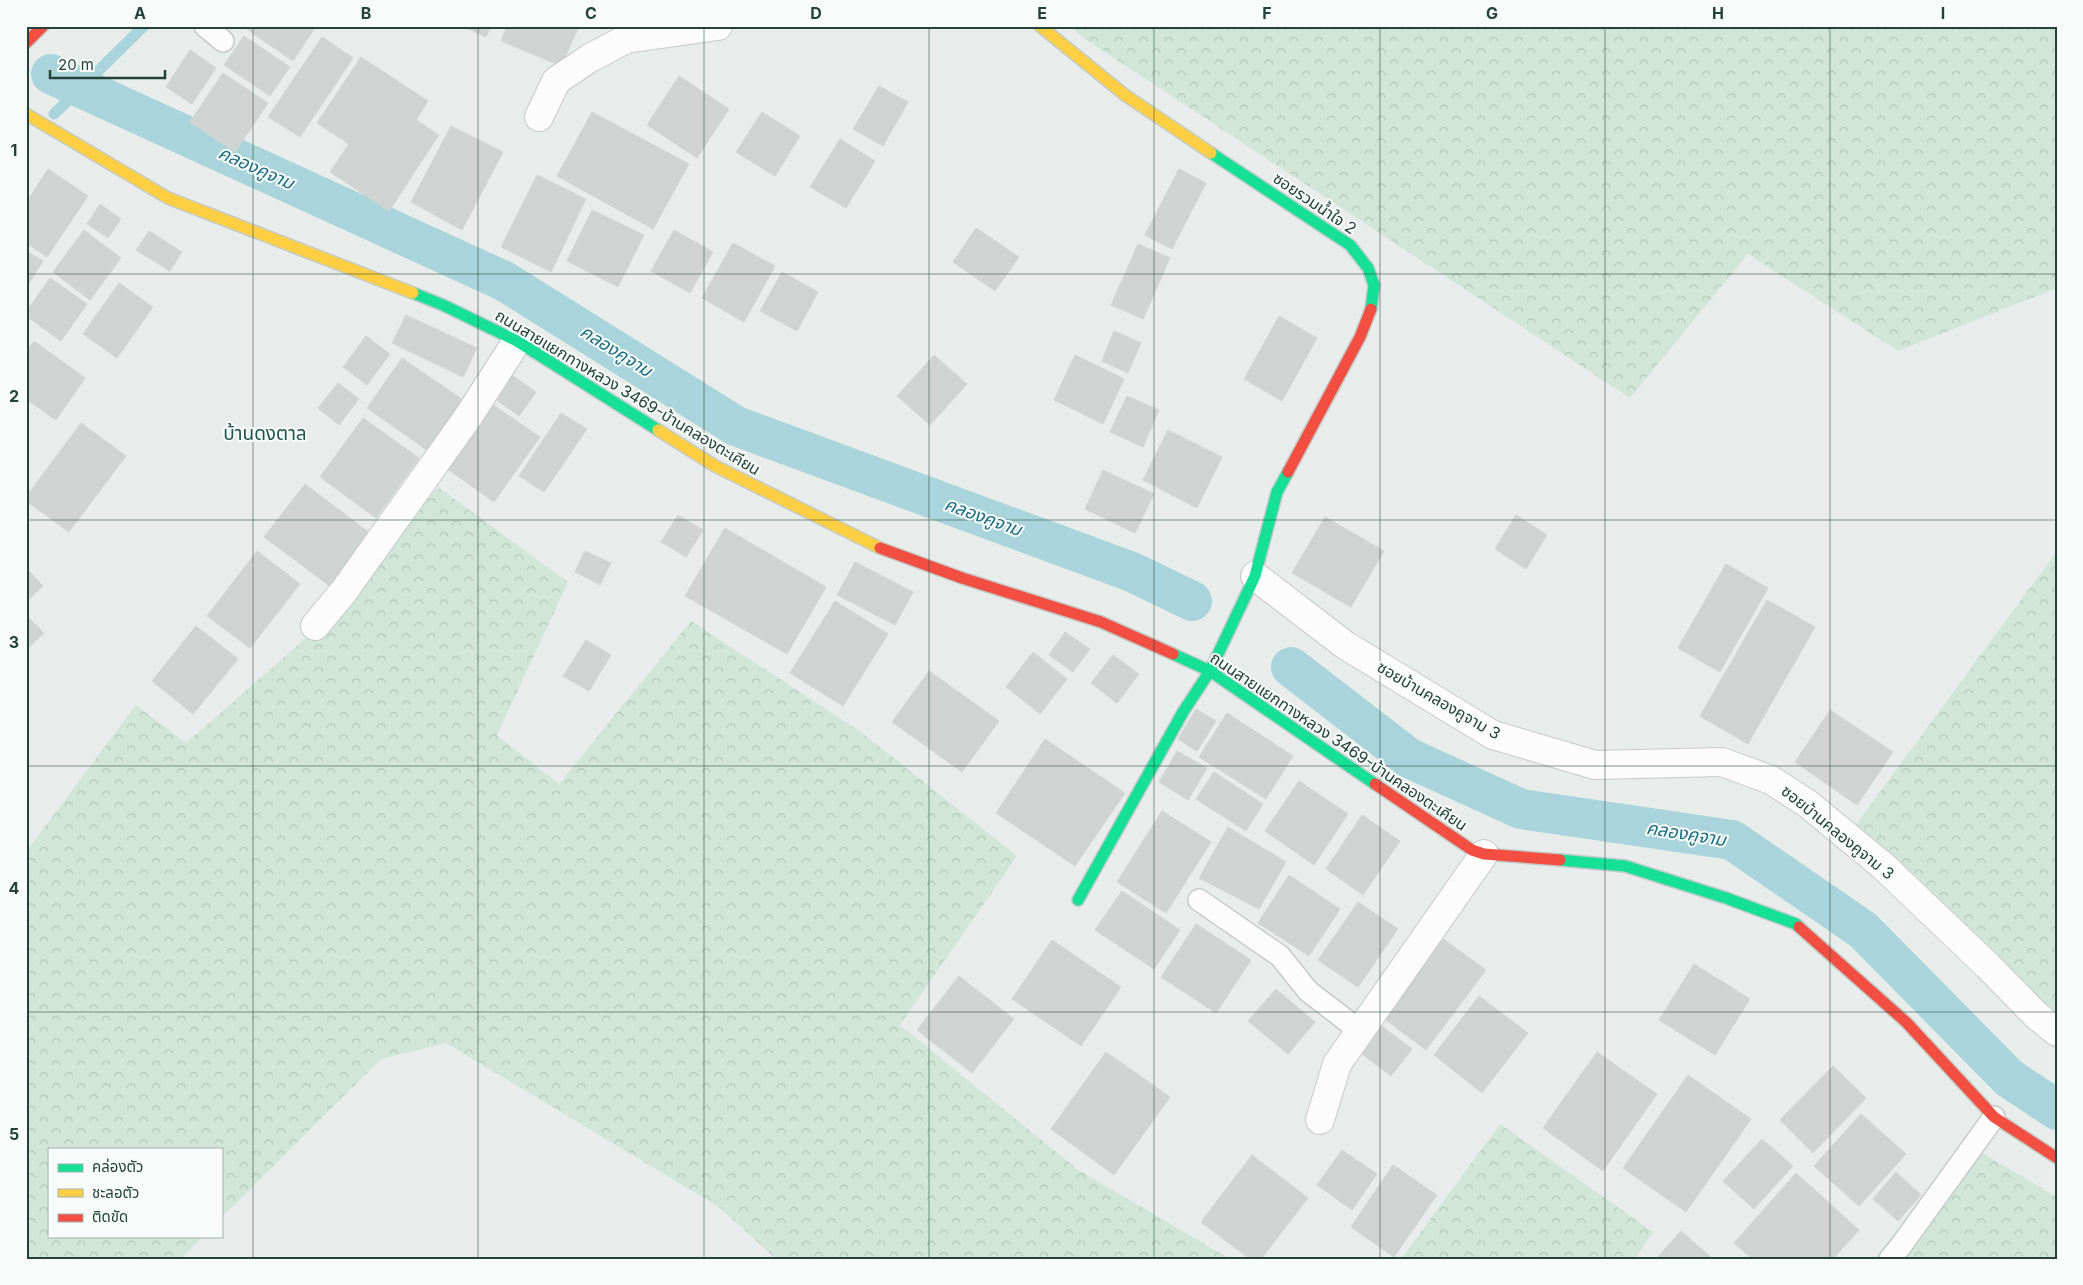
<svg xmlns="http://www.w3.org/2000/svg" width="2083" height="1285" viewBox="0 0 2083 1285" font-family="Inter,'Noto Sans Thai',sans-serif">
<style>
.forest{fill:url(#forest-crowns)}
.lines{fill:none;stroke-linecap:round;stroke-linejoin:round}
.stream{stroke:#a9d4db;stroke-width:11}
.canal{stroke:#a9d4db;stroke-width:40}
.building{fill:#cfd4d2;stroke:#d1d6d4}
.lane-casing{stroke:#c5cac8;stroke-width:24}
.street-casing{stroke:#c5cac8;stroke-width:30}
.fast-casing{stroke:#c3cbc8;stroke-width:14}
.slow-casing{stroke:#c3cbc8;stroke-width:14}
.jam-casing{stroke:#c3cbc8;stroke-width:14}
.lane{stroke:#fcfcfc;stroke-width:21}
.street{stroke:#fcfcfc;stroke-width:28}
.fast{stroke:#16e098;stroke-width:11}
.slow{stroke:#ffcf43;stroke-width:11}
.jam{stroke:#f24e42;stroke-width:11}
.grid{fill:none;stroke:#24423a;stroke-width:1;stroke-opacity:0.55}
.labels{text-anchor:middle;stroke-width:4;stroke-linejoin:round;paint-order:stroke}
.street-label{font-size:16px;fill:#24423a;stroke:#f7fbf9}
.water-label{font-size:18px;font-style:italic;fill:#1c6f80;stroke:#f7fbf9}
.quarter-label{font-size:19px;fill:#1f5548;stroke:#f7fbf9}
.neatline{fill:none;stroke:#24423a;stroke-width:2}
.grid-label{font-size:16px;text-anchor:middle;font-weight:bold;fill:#24423a}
</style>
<defs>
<pattern id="forest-crowns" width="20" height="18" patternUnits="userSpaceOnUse" patternTransform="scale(1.25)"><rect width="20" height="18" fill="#d1e6d8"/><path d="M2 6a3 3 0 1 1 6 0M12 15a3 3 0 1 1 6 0" fill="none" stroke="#b3c6ba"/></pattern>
</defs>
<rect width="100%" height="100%" fill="#e8edeb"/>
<path class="forest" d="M1070 26H2057V288L1898 351 1748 254 1630 398 1085 39Z
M438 487 568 582 497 735 559 784 691 621 861 732 1017 856 900 1025 1077 1169 1230 1259H776L719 1207 446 1043 381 1059 221 1218V1149H49V1236H203L181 1259H26V852L136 705 186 743 340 608Z
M2057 551V1018L1852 830Z
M1500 1124 1653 1232 1635 1259H1401Z
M1967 1144 2057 1197V1259H1874Z"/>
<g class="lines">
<path class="stream" d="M54 114 144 26"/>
<path class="canal" d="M51 74 504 281 736 426 1132 572 1192 601
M1291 667 1409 758 1521 809 1732 840 1863 930 2009 1078 2057 1110"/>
</g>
<path class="building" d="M242 26H316L293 61Z
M462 26H491L486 37Z
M507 26H579L561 66 501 41Z
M244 36 290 67 270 96 224 65Z
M322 37 353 58 300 137 268 117Z
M190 50 216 68 192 104 166 87Z
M361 57 428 101 416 120 439 135 389 211 330 172 349 144 317 123Z
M223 73 268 103 235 152 190 122Z
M679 76 729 109 697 158 647 125Z
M879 86 908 102 883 146 853 129Z
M592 112 689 164 653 229 557 176Z
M762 112 800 136 775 176 736 152Z
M451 126 503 152 462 230 411 202Z
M840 139 875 161 846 208 810 187Z
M48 169 88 196 47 257 26 243V203Z
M1179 169 1206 183 1172 249 1145 235Z
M537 175 586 199 551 272 501 247Z
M100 204 121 219 108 238 87 224Z
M592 210 644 235 618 287 567 261Z
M976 228 1019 257 995 291 953 262Z
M84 230 121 258 90 300 53 272Z
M674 230 713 252 690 293 651 271Z
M149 231 182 252 170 271 136 250Z
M733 243 775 266 744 322 702 298Z
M1138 244 1170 258 1143 319 1111 305Z
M26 251 43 261 26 288Z
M782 272 818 292 797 331 760 311Z
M50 278 87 304 61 341 26 316V312Z
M119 283 153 307 117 358 83 334Z
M406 315 477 348 463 377 392 343Z
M1279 316 1317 338 1282 401 1244 379Z
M1114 331 1141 343 1128 373 1102 361Z
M366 336 390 354 367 385 343 367Z
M34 341 85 378 56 420 26 399V352Z
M934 355 967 384 930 425 897 396Z
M1075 355 1124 379 1103 424 1054 400Z
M402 358 466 402 431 453 367 408Z
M512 375 536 392 519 416 495 399Z
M338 383 359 399 339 425 318 408Z
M1127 396 1159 410 1143 447 1110 432Z
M492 404 540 437 494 502 446 468Z
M561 413 587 429 544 492 519 476Z
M363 418 419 458 376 518 320 477Z
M81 423 126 456 69 532 26 501V497Z
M1168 430 1222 457 1197 508 1143 480Z
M1103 470 1154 494 1135 533 1085 509Z
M305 484 371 534 331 587 264 537Z
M678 515 703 530 686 557 661 542Z
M1516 515 1547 535 1526 569 1495 549Z
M1325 517 1384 551 1351 607 1292 573Z
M725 528 826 587 787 654 685 596Z
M257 551 300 584 250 648 207 616Z
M585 551 611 563 600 585 575 572Z
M855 562 913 592 895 625 837 595Z
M1726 564 1768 588 1720 672 1678 648Z
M27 569 43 586 26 602V570Z
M1767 600 1815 627 1748 744 1700 716Z
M835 601 888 634 843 706 790 673Z
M26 615 44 633 26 650Z
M196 626 238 659 193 714 152 681Z
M1065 632 1090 649 1073 672 1049 655Z
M586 640 611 655 589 691 563 676Z
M1033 652 1067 679 1040 714 1006 687Z
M1113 655 1139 674 1117 703 1091 683Z
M929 671 999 721 962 772 892 722Z
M1196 709 1216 721 1197 751 1178 739Z
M1830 710 1893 752 1857 805 1795 762Z
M1227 713 1293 756 1266 799 1199 757Z
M1045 739 1125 793 1075 866 996 813Z
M1177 751 1207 768 1188 800 1159 782Z
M1214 772 1263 804 1246 831 1196 799Z
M1299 781 1348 814 1314 865 1265 831Z
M1162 811 1211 842 1166 913 1117 882Z
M1362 815 1400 841 1363 895 1326 869Z
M1228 827 1286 862 1259 909 1199 878Z
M1289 875 1340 909 1309 956 1258 923Z
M1122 891 1180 930 1154 969 1095 930Z
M1358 902 1398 929 1358 987 1318 960Z
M1196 924 1251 960 1216 1013 1161 977Z
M1442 938 1486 970 1426 1050 1382 1017Z
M1052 940 1121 987 1081 1046 1012 999Z
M1694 964 1750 999 1715 1055 1659 1020Z
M959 976 1014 1019 972 1073 917 1030Z
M1276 989 1315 1022 1288 1054 1248 1021Z
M1479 996 1528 1033 1482 1093 1434 1055Z
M1379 1024 1412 1049 1391 1076 1358 1051Z
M1106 1052 1170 1097 1114 1175 1051 1129Z
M1597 1052 1657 1094 1603 1171 1543 1128Z
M1833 1066 1866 1098 1813 1153 1780 1120Z
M1688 1075 1751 1119 1686 1212 1623 1168Z
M1861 1114 1906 1154 1859 1206 1814 1166Z
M1762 1139 1793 1166 1754 1209 1723 1181Z
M1342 1150 1377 1174 1352 1210 1317 1185Z
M1252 1155 1308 1198 1261 1259H1250L1201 1222Z
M1393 1165 1437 1195 1394 1257 1351 1227Z
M1896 1172 1921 1195 1898 1221 1873 1199Z
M1796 1173 1859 1230 1833 1259H1752L1734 1243Z
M1681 1231 1713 1259H1656Z"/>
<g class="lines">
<defs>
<path id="lane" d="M205 26 223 41
M1199 900 1280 956 1308 991 1360 1031
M1890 1259 1900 1247 1994 1117"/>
<path id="street" d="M539 117 556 81 590 58 626 39 718 26
M1255 576 1345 645 1493 735 1595 765 1722 762 1771 780 1808 804 1883 866 1988 966 2036 1015 2057 1032
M315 626 344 591 468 417 517 341
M1320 1120 1337 1064 1484 854"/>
<path id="fast" d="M1211 153 1350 245 1368 268 1374 285 1371 309
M413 293 443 305 517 341 658 430
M1173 654 1210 671 1375 784
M1560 860 1625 866 1726 898 1796 924 1799 927
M1078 900 1183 712 1210 671 1255 576 1277 492 1288 472"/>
<path id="slow" d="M1040 26 1125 95 1211 153
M26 114 168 198 413 293
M658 430 715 466 880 548"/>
<path id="jam" d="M26 43 43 26
M1288 472 1360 337 1371 309
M880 548 962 578 1101 622 1173 654
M1375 784 1472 850 1484 854 1560 860
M1799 927 1906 1022 1994 1117 2057 1158"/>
</defs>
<use href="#lane" class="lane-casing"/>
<use href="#street" class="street-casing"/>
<use href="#fast" class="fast-casing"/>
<use href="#slow" class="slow-casing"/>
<use href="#jam" class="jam-casing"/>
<use href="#lane" class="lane"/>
<use href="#street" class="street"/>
<use href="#fast" class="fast"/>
<use href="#slow" class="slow"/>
<use href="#jam" class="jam"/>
</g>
<path class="grid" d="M253 26V1259M478 26V1259M704 26V1259M929 26V1259M1154 26V1259M1380 26V1259M1605 26V1259M1830 26V1259M26 274H2057M26 520H2057M26 766H2057M26 1012H2057"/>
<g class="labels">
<g class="street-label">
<text transform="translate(1315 203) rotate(34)" y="6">ซอยรวมน้ำใจ 2</text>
<text transform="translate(628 392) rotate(31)" y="6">ถนนสายแยกทางหลวง 3469-บ้านคลองตะเคียน</text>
<text transform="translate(1439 700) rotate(30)" y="6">ซอยบ้านคลองคูจาม 3</text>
<text transform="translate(1339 741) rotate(34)" y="6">ถนนสายแยกทางหลวง 3469-บ้านคลองตะเคียน</text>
<text transform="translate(1838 832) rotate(39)" y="6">ซอยบ้านคลองคูจาม 3</text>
</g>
<g class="water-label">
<text transform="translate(256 168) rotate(24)" y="6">คลองคูจาม</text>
<text transform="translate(616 351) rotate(32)" y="6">คลองคูจาม</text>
<text transform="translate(983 517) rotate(20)" y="6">คลองคูจาม</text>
<text transform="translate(1686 834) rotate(9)" y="6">คลองคูจาม</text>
</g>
<g class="quarter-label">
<text x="265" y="440">บ้านดงตาล</text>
</g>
</g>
<rect width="2083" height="1285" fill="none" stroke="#f7fbf9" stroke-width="55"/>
<rect x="48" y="1148" width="175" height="90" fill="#f7fbf9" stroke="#a3b1ad"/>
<rect x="58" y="1164" width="25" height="8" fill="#16e098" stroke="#a3b1ad"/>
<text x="92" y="1172" font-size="15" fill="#24423a">คล่องตัว</text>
<rect x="58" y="1189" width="25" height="8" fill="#ffcf43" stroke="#a3b1ad"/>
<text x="92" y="1198" font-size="15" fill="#24423a">ชะลอตัว</text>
<rect x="58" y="1214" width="25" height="8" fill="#f24e42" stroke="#a3b1ad"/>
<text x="92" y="1222" font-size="15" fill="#24423a">ติดขัด</text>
<path d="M50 70v8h115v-8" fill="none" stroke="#24423a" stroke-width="2.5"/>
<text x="58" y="70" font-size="15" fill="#24423a" stroke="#f7fbf9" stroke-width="4" paint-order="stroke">20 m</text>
<rect x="28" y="28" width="2028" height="1230" class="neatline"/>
<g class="grid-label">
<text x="140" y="19">A</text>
<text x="366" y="19">B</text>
<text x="591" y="19">C</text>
<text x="816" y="19">D</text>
<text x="1042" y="19">E</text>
<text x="1267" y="19">F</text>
<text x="1492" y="19">G</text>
<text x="1718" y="19">H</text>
<text x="1943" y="19">I</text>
<text x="14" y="156">1</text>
<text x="14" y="402">2</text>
<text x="14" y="648">3</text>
<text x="14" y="894">4</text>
<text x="14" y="1140">5</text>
</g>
</svg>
